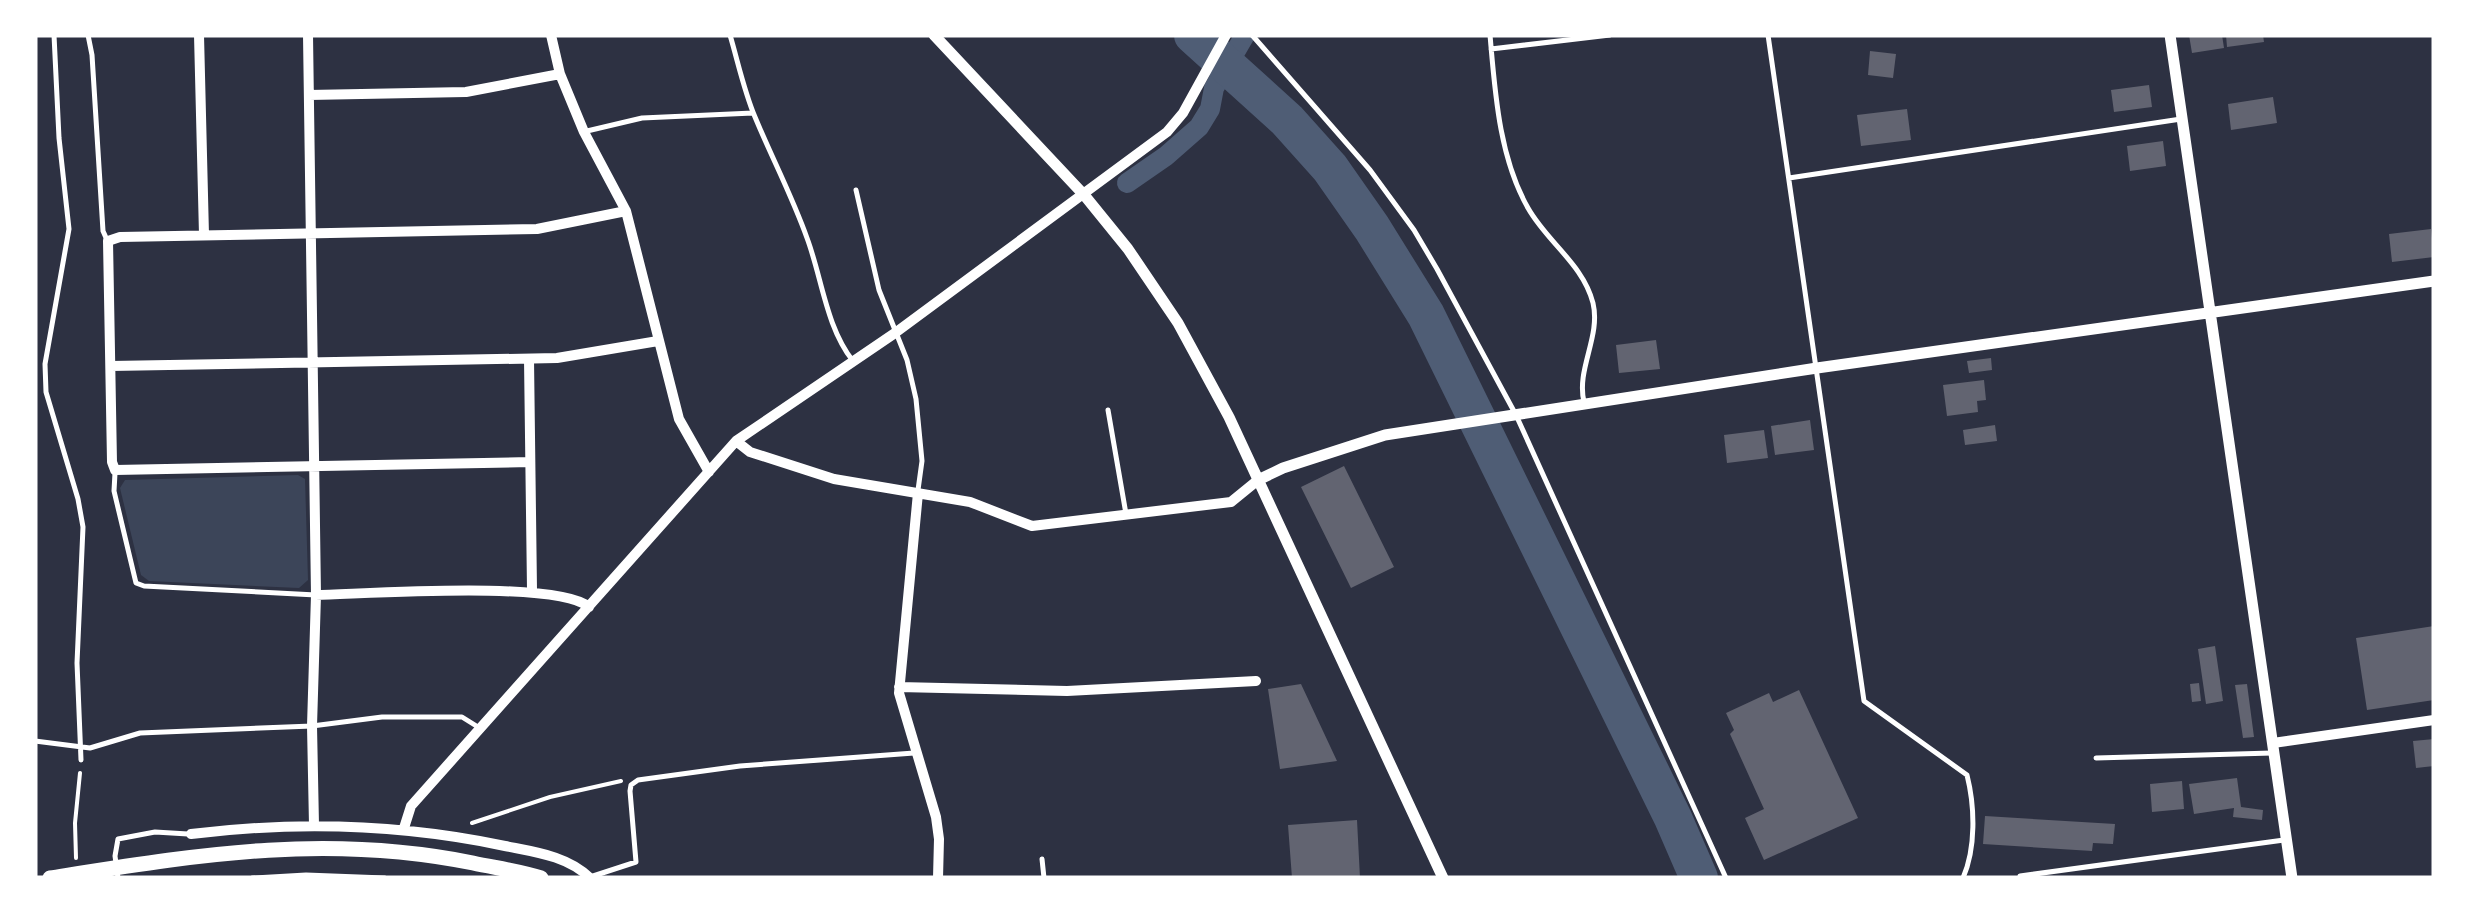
<svg xmlns="http://www.w3.org/2000/svg" width="2469" height="913" viewBox="0 0 2469 913" font-family="'PT Sans Narrow',sans-serif">
<style>
.green{fill:#3c4559}
.lines{fill:none;stroke-linecap:round;stroke-linejoin:round}
.canal{stroke:#4f5d75;stroke-width:20}
.river{stroke:#4f5d75;stroke-width:38}
.building{fill:#626471}
.path{stroke:#fff;stroke-width:4}
.service{stroke:#fff;stroke-width:5}
.minor{stroke:#fff;stroke-width:10}
.tertiary{stroke:#fff;stroke-width:11}
.primary{stroke:#fff;stroke-width:15}
</style>
<rect width="100%" height="100%" fill="#2d3142"/>
<path class="green" d="M298 475 305 479 308 580 299 588 149 581 141 575 120 488 125 480Z"/>
<g class="lines">
<path class="canal" d="M1127 183 1166 156 1199 127 1210 109 1214 88 1245 35"/>
<path class="river" d="M1193 35 1287 120 1330 168 1372 228 1426 315 1673 818 1699 878"/>
</g>
<path class="building" d="M2189 35H2222L2224 48 2192 53Z
M2226 35H2263L2264 42 2227 47Z
M1870 51 1896 54 1893 78 1868 75Z
M2149 85 2152 107 2114 112 2111 90Z
M2273 97 2277 123 2231 130 2228 104Z
M1907 109 1911 140 1861 146 1857 115Z
M2163 141 2166 166 2130 171 2127 146Z
M2431 229 2434 257 2392 262 2389 234Z
M1656 340 1660 369 1619 373 1616 345Z
M1991 358 1992 370 1969 373 1967 361Z
M1984 380 1986 400 1977 401 1978 412 1947 416 1943 385Z
M1810 420 1814 450 1775 455 1771 426Z
M1995 425 1997 441 1965 445 1963 430Z
M1764 430 1768 458 1727 463 1724 435Z
M1344 466 1394 567 1351 588 1301 487Z
M2434 626V700L2367 710 2356 638Z
M2215 646 2223 701 2206 704 2198 649Z
M2199 683 2201 701 2192 702 2190 684Z
M1301 684 1337 761 1280 769 1268 689Z
M2247 684 2254 737 2243 738 2235 685Z
M1799 690 1858 818 1764 860 1745 818 1764 809 1730 734 1734 730 1726 713 1769 693 1773 702Z
M2434 739V766L2416 768 2413 741Z
M2237 778 2241 807 2263 810 2262 820 2233 817 2234 808 2194 814 2189 784Z
M2182 781 2184 809 2152 812 2150 784Z
M1985 816 2115 824 2113 844 2093 843 2092 851 1983 844Z
M1357 820 1360 878H1292L1288 825Z"/>
<g class="lines">
<path class="path" d="M472 823 550 797 621 781
M76 858 75 823 80 773"/>
<path class="service" d="M54 35 59 138 69 229 45 364 46 392 78 499 83 527 77 663 81 760
M88 35 92 55 103 231 107 240
M730 35C738 62 744 91 755 117 772 158 792 196 807 238 822 278 826 327 853 361
M1252 35 1370 170 1414 230 1437 269 1516 415 1726 878
M1490 35C1495 92 1499 157 1528 208 1547 242 1583 264 1593 303 1601 337 1576 369 1584 402
M1768 35 1864 701 1967 775C1975 807 1976 848 1963 878
M1491 49 1610 35
M587 131 642 118 753 113
M1789 178 2181 119
M856 190 879 290 907 360 916 399 922 461 918 490
M1108 410 1126 514
M115 473 114 491 136 583 144 586 316 595
M35 741 90 748 140 733 312 726 382 717H462L478 727
M2096 758 2272 753
M1042 859 1044 878
M2020 876 2284 840
M590 877 636 862 630 791 631 785 638 780 740 766 914 753
M118 878 115 856 118 839 155 832 188 834
M252 878 306 875 385 878"/>
<path class="minor" d="M199 35 204 235
M308 35 316 595 312 726 314 825
M551 35 560 74 584 132 626 211 679 419 709 472
M309 95 466 92 560 74
M529 359 532 590
M111 366 557 358 658 341
M736 441 750 452 834 479 970 502 1032 526 1231 502 1258 480
M530 462 115 470 112 462 108 241 120 237 537 229 626 211
M918 493 899 693 936 817 939 839 938 878
M316 595C367 594 557 580 589 607
M899 687 1067 691 1256 681
M2273 743 2434 720
M404 828 411 806 736 441 895 333 1167 132 1183 113 1226 35
M191 834C297 821 401 824 505 846 535 852 568 856 590 878"/>
<path class="tertiary" d="M934 35 1085 196 1128 249 1178 323 1229 417 1443 878
M2170 35 2292 878
M1258 480 1283 468 1385 435 1817 368 2434 281"/>
<path class="primary" d="M50 878C197 855 325 833 473 863 496 868 519 871 541 878"/>
</g>
<rect width="2469" height="913" fill="none" stroke="#ffffff" stroke-width="75"/>
</svg>
